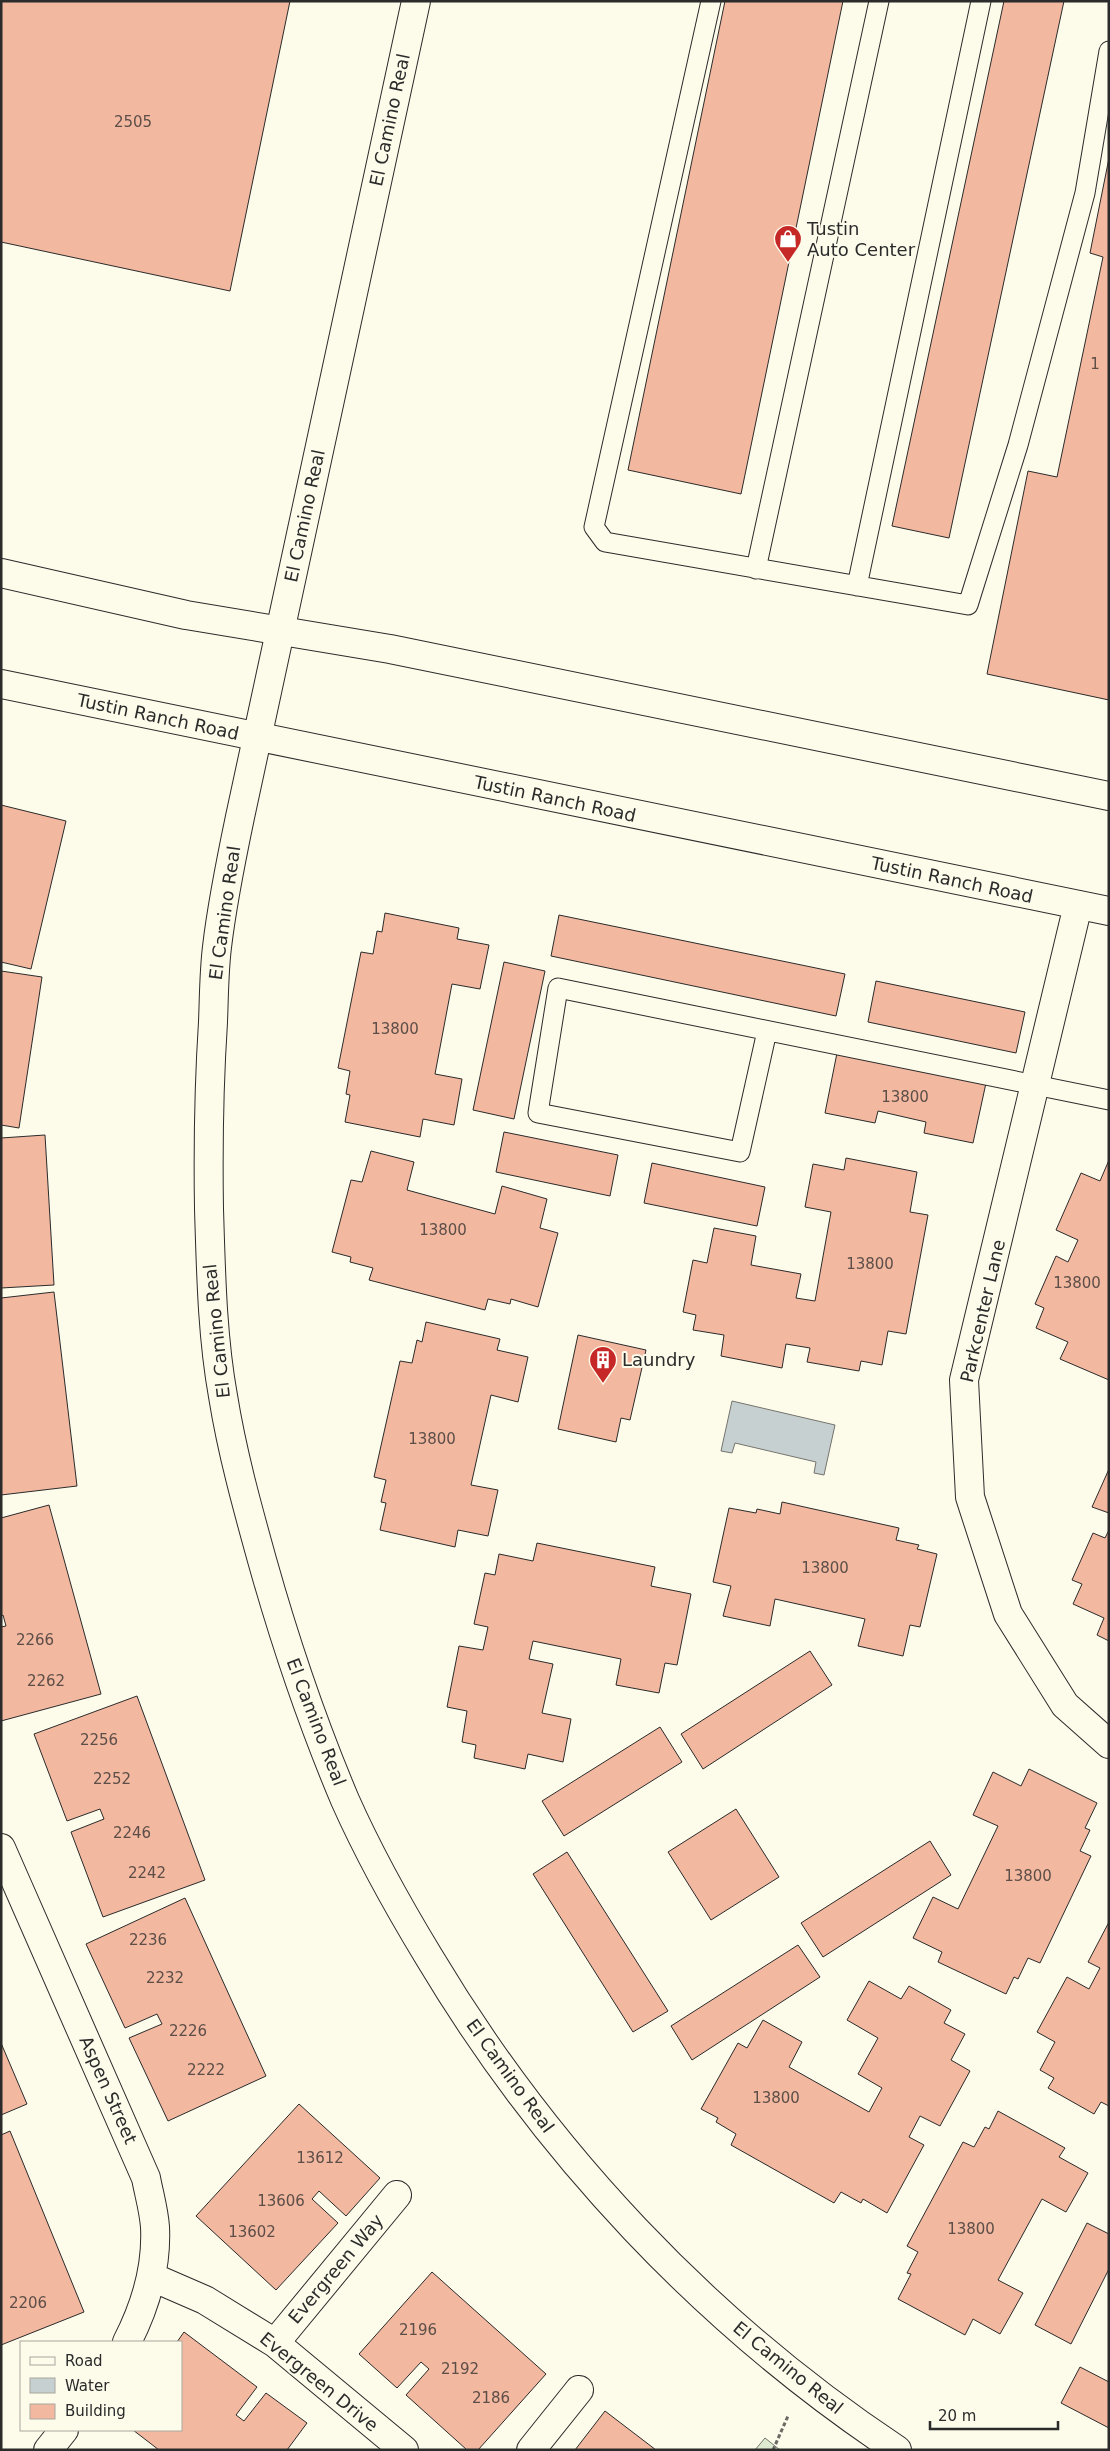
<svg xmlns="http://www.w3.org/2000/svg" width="1110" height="2451" viewBox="0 0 1110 2451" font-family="'DejaVu Sans',sans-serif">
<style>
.green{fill:#deebd1;stroke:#74746e}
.water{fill:#c7d0d0;stroke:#74746e}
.building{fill:#f2b8a0;stroke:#2b2b2b}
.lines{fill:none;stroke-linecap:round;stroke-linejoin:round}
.lane-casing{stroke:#2b2b2b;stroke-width:21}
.street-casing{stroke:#2b2b2b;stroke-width:30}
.secondary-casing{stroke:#2b2b2b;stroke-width:30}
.primary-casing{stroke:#2b2b2b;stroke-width:30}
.path{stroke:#6a6964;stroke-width:3;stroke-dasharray:4 2.5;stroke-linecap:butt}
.lane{stroke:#fdfbea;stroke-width:19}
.street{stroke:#fdfbea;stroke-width:28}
.secondary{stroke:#fdfbea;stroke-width:28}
.primary{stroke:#fdfbea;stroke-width:28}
.labels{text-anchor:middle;stroke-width:4;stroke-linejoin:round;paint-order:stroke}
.number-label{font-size:15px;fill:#5d4e48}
.street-label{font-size:18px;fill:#2b2b2b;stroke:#fdfbea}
.poi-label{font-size:18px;fill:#2b2b2b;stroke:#fdfbea;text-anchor:start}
</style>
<rect width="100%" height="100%" fill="#fdfbea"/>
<path class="green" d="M765 2438 780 2450H755Z"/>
<path class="water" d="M732 1401 835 1425 824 1475 814 1473 816 1462 735 1443 732 1453 721 1451Z"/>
<path class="building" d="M1 1H290L230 291 1 242Z
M725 1H843L741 494 628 470Z
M1004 1H1064L949 538 892 526Z
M1109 158V700L987 674 1028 471 1057 477 1103 257 1090 253Z
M1 805 66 821 31 969 1 962Z
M385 913 459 928 457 939 489 945 480 989 452 984 435 1074 462 1079 454 1125 423 1119 420 1137 345 1122 350 1095 346 1094 350 1071 338 1068 361 952 373 954 377 931 382 932Z
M559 915 845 974 836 1016 551 956Z
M504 962 545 971 514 1119 473 1110Z
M1 971 42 977 19 1128 1 1125Z
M876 981 1025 1012 1016 1053 868 1022Z
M837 1053 986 1083 973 1143 924 1133 926 1122 878 1111 875 1123 825 1113Z
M504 1132 618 1155 610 1196 496 1172Z
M45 1135 54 1285 1 1288V1138Z
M371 1151 414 1162 407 1190 495 1214 502 1186 547 1199 540 1228 558 1233 538 1307 511 1299 510 1304 488 1299 485 1310 369 1280 373 1268 350 1262 351 1257 332 1252 351 1180 362 1182Z
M846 1158 917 1172 910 1212 928 1215 906 1334 888 1331 882 1365 861 1361 859 1371 807 1362 810 1348 786 1344 782 1368 721 1356 724 1335 693 1330 696 1315 683 1312 693 1260 707 1263 714 1228 756 1236 751 1265 801 1274 796 1298 815 1301 831 1212 805 1207 813 1164 844 1170Z
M1109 1160V1380L1060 1359 1068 1342 1036 1328 1044 1308 1035 1304 1056 1256 1068 1262 1078 1240 1056 1230 1081 1173 1100 1181Z
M652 1163 765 1187 757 1226 644 1203Z
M54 1292 77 1486 1 1495V1298Z
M426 1322 500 1339 497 1350 528 1357 518 1402 491 1395 471 1485 498 1490 488 1536 458 1530 455 1547 380 1530 386 1503 381 1502 386 1480 374 1477 400 1361 412 1363 417 1340 422 1342Z
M578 1335 646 1350 630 1420 621 1418 616 1442 558 1429Z
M1109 1469V1513L1092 1507Z
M782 1502 899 1528 896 1540 919 1545 917 1549 937 1554 920 1627 910 1625 903 1656 858 1646 865 1619 775 1599 770 1626 723 1616 731 1586 713 1582 729 1508 756 1513 757 1509 780 1514Z
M49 1505 101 1694 1 1721V1627L6 1626 3 1615 1 1616V1518Z
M1109 1530V1641L1097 1635 1104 1618 1073 1604 1082 1584 1072 1580 1093 1533 1105 1538Z
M537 1543 655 1567 651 1586 691 1594 677 1665 665 1663 659 1693 616 1685 621 1659 533 1641 529 1659 553 1664 542 1713 571 1719 563 1762 528 1754 525 1769 474 1758 476 1745 462 1742 467 1711 447 1707 459 1646 483 1650 488 1627 474 1624 485 1573 495 1575 499 1554 533 1561Z
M810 1651 832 1685 703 1769 681 1734Z
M137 1696 205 1880 103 1917 71 1832 104 1819 100 1809 67 1821 34 1734Z
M660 1727 682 1762 564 1836 542 1801Z
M1029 1769 1097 1803 1085 1828 1090 1830 1080 1851 1091 1856 1040 1963 1028 1958 1018 1979 1014 1977 1006 1994 938 1962 942 1952 913 1938 933 1897 958 1909 998 1826 973 1815 993 1772 1021 1786Z
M736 1809 779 1877 711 1920 668 1852Z
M930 1841 951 1875 823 1957 801 1923Z
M567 1852 668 2011 633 2032 533 1874Z
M185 1898 266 2076 168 2121 129 2038 162 2024 157 2014 125 2028 86 1944Z
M1109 1922V2106L1101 2102 1094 2114 1048 2088 1054 2078 1040 2070 1055 2042 1037 2032 1067 1977 1089 1989 1100 1968 1088 1962Z
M798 1945 820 1977 692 2060 671 2026Z
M869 1981 901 1999 909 1986 951 2010 944 2023 965 2034 951 2060 970 2071 940 2126 920 2116 909 2137 924 2145 887 2213 863 2199 861 2203 841 2192 834 2203 731 2145 736 2134 716 2122 718 2118 701 2109 738 2043 747 2048 763 2020 802 2042 789 2067 869 2112 882 2088 858 2074 878 2038 847 2020Z
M1 2043 27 2104 1 2115Z
M299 2104 380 2178 346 2216 319 2191 312 2199 338 2223 276 2290 196 2216Z
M998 2111 1065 2148 1059 2157 1088 2173 1066 2212 1042 2199 998 2280 1023 2293 1000 2334 973 2319 965 2335 898 2299 911 2274 907 2273 918 2252 907 2246 963 2142 974 2147 985 2127 989 2129Z
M10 2131 84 2312 1 2345V2135Z
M1087 2223 1109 2234V2269L1071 2344 1035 2325Z
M432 2272 546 2374 478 2450H467L406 2395 429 2369 421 2362 397 2388 359 2354Z
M184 2332 257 2387 236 2415 244 2421 266 2393 307 2423 287 2450H159L133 2430H181V2342H177Z
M1080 2367 1109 2382V2428L1061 2403Z
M605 2411 656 2450H575Z"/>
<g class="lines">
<defs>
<path id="lane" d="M711 1 594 527 605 542 968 605 1018 445 1085 193 1109 51
M756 569 879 1
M857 586 981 1
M767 1031 740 1152 538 1113 558 988 1109 1100"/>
<path id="street" d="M1078 905 964 1380 970 1497 1008 1614 1065 1705 1109 1744
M1 1848 146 2178C149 2194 154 2211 155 2227 157 2267 145 2307 127 2342
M152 2277 205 2300 275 2343 404 2450
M275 2343 397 2195
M48 2450 64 2430
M531 2450 579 2390"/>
<path id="secondary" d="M416 1 240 817C231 860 222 904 217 947 214 971 214 997 213 1022 209 1084 208 1147 209 1209 211 1272 212 1335 223 1396 232 1452 247 1506 262 1560 285 1642 312 1722 345 1800 369 1854 398 1906 429 1957 546 2153 706 2323 897 2450"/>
<path id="primary" d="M1 573 186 615 390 649 1109 796
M1 684 1109 911"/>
</defs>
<use href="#lane" class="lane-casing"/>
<use href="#street" class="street-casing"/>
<use href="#secondary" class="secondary-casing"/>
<use href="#primary" class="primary-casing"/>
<path class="path" d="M773 2450 788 2416"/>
<use href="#lane" class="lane"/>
<use href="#street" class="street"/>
<use href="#secondary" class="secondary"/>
<use href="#primary" class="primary"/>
</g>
<defs>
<symbol id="shop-pin" viewBox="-11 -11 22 30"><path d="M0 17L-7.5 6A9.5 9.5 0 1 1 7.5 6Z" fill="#c62828" stroke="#fdfbea"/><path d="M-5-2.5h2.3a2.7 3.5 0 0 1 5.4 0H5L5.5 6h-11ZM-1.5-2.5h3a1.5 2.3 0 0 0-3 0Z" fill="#fff"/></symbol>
<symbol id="building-pin" viewBox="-11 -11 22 30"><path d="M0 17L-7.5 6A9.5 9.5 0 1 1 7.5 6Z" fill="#c62828" stroke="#fdfbea"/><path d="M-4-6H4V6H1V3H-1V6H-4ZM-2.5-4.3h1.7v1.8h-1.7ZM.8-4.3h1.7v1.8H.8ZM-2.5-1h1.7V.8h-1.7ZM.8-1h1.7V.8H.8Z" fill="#fff"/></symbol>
</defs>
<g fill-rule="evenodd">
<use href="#shop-pin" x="772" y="223" width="32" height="43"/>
<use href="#building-pin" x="587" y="1344" width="32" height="43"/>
</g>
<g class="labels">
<g class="number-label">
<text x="133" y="127">2505</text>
<text x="1095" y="369">1</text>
<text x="395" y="1034">13800</text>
<text x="905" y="1102">13800</text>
<text x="443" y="1235">13800</text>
<text x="870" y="1269">13800</text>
<text x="1077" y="1288">13800</text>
<text x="432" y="1444">13800</text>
<text x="825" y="1573">13800</text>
<text x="35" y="1645">2266</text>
<text x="46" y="1686">2262</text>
<text x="99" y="1745">2256</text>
<text x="112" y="1784">2252</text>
<text x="132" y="1838">2246</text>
<text x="147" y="1878">2242</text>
<text x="1028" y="1881">13800</text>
<text x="148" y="1945">2236</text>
<text x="165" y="1983">2232</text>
<text x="188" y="2036">2226</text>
<text x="206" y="2075">2222</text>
<text x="776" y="2103">13800</text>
<text x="320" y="2163">13612</text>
<text x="281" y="2206">13606</text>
<text x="971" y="2234">13800</text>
<text x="252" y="2237">13602</text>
<text x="28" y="2308">2206</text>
<text x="418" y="2335">2196</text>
<text x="460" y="2374">2192</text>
<text x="491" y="2403">2186</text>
</g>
<g class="street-label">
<text transform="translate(390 120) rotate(-78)" y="6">El Camino Real</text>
<text transform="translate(305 516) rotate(-78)" y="6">El Camino Real</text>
<text transform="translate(158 717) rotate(12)" y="6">Tustin Ranch Road</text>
<text transform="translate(555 799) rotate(12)" y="6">Tustin Ranch Road</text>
<text transform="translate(952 880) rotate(12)" y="6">Tustin Ranch Road</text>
<text transform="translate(225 913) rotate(-82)" y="6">El Camino Real</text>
<text transform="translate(983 1311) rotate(-77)" y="6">Parkcenter Lane</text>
<text transform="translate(217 1331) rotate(-96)" y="6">El Camino Real</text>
<text transform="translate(316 1722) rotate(69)" y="6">El Camino Real</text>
<text transform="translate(510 2076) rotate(54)" y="6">El Camino Real</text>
<text transform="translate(108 2090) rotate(66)" y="6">Aspen Street</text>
<text transform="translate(336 2269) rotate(-50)" y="6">Evergreen Way</text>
<text transform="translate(788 2368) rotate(39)" y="6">El Camino Real</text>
<text transform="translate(319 2382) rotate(39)" y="6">Evergreen Drive</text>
</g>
<g class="poi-label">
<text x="807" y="235">Tustin<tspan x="807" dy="21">Auto Center</tspan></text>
<text x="622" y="1366">Laundry</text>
</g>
</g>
<rect width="1110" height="2451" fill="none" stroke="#2b2b2b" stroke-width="5"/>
<rect x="20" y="2341" width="162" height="90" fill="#fdfbea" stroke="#a9a89e"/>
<rect x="30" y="2357" width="25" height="8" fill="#fdfbea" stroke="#a9a89e"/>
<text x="65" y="2366" font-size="15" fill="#2b2b2b">Road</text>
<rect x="30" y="2378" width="25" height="15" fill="#c7d0d0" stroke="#a9a89e"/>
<text x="65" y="2391" font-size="15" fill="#2b2b2b">Water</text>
<rect x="30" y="2404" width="25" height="15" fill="#f2b8a0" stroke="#a9a89e"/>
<text x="65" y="2416" font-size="15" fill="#2b2b2b">Building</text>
<path d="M930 2421v8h128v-8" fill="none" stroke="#2b2b2b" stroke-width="2.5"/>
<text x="938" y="2421" font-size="15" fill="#2b2b2b" stroke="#fdfbea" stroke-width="4" paint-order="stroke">20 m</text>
</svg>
